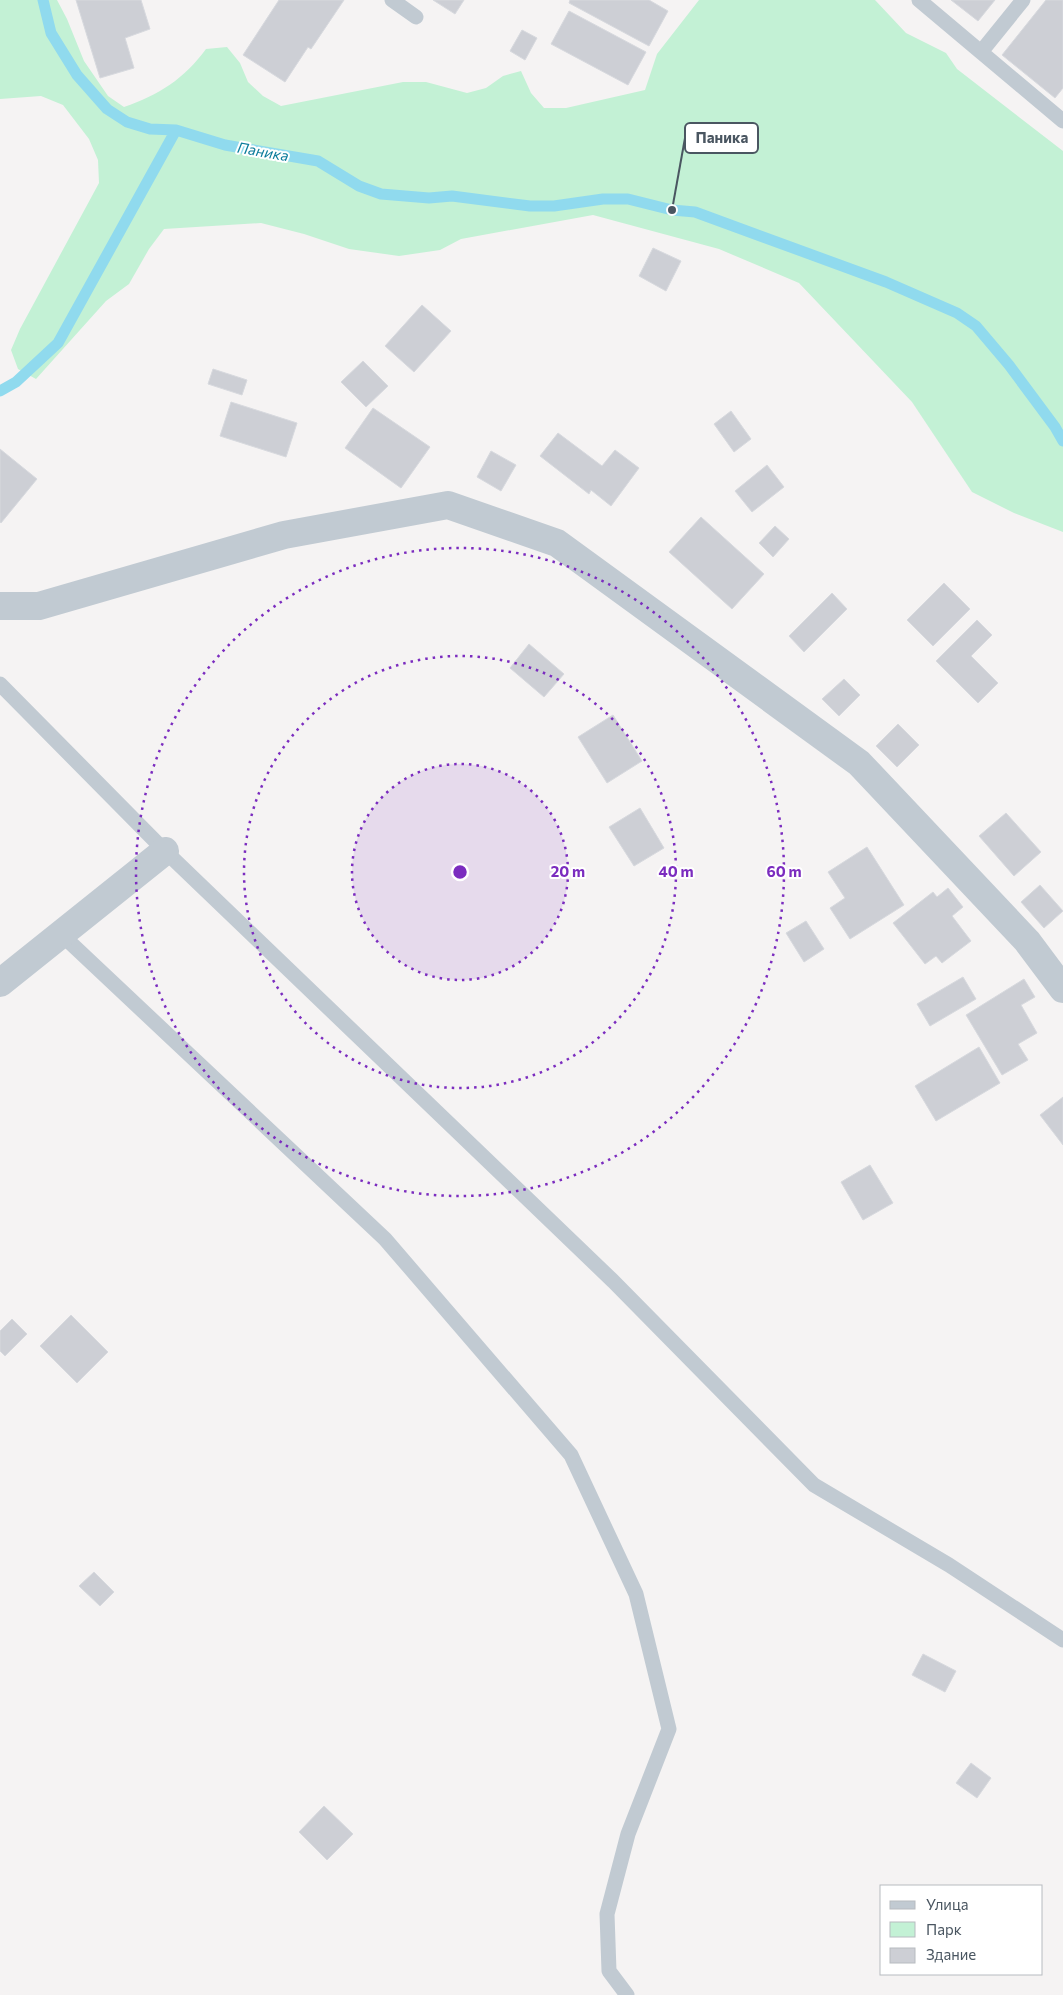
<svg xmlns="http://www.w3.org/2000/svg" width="1063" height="1995" viewBox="0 0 1063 1995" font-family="Commissioner,sans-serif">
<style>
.green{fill:#c3f1d5}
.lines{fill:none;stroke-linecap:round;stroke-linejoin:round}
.stream{stroke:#90daee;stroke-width:11}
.building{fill:#cdcfd5;stroke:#d7d9de}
.service{stroke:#c1cad2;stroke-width:15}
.minor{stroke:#c1cad2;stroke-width:28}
.ring{fill:none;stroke:#7b2cbf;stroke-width:2.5;stroke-dasharray:2.5 5}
.labels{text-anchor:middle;stroke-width:4;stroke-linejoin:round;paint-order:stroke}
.water-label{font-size:15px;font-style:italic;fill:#0c7c9b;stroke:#fff}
.centre{fill:#7b2cbf;stroke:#fff;stroke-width:2.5}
.ring-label{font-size:15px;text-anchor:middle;font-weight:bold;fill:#7b2cbf;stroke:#fff;stroke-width:4;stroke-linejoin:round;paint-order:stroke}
.leader{fill:none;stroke:#4a5661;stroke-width:2}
.callout-dot{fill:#4a5661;stroke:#fff;stroke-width:2}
.callout{fill:#fff;stroke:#4a5661;stroke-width:2}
.callout-label{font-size:15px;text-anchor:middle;font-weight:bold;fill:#4a5661}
</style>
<rect width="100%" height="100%" fill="#f5f3f3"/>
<path class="green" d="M0 0H57L67 19 84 61 108 96 124 107C159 95 184 79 206 49L227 47 240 63 248 82 263 96 281 106 403 82H426L467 93 486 88 503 76 521 71 531 93 544 108H566L645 90 657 54 699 0H875L906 33 946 53 957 69 1063 151V532L1014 513 972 492 912 402 799 283 719 249 593 215 461 239 440 250 399 256 349 249 304 234 261 223 164 229 149 249 129 284 106 301 36 379 18 369 11 350 20 329 99 183 98 160 89 139 63 105 41 96 0 99Z"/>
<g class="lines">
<path class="stream" d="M43 0 51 33 77 75 107 109 127 122 150 129 176 130 225 145 318 161 359 186 381 194 429 198 452 196 530 206H554L603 199H628L672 210 695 212 886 282 957 313 976 326 1009 365 1055 427 1063 441
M0 391 16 382 58 343 176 130"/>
</g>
<path class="building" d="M76 0H141L150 29 125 38 134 68 100 78Z
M279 0H344L311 49 308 47 285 82 243 55Z
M433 0H464L455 14Z
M570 0H649L668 11 649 46 569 3Z
M951 0H995L978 21Z
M1046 0H1063V88L1055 98 1002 55Z
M569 11 646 52 628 85 551 44Z
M522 30 537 38 525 60 510 51Z
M653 248 681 261 666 291 639 276Z
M422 305 451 331 414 372 385 346Z
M363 361 388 386 366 407 341 382Z
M213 369 247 380 242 395 208 384Z
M231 402 297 423 286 457 220 436Z
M373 408 430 447 401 488 345 448Z
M731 411 751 439 734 452 714 424Z
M558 433 602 466 615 450 639 468 611 506 591 490 589 494 540 456Z
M0 449 37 479 1 523 0 522Z
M491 451 516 465 501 491 477 477Z
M767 465 784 487 752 512 735 491Z
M701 517 764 574 732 609 669 552Z
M775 526 789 539 773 557 759 543Z
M944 583 970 609 933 646 907 620Z
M832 593 847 609 804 652 789 636Z
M977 620 992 635 971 656 998 683 978 703 936 661Z
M529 644 564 674 544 697 510 668Z
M844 679 860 695 839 716 822 699Z
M613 715 642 761 607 783 578 737Z
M898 724 919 745 897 767 876 746Z
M640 808 664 848 634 866 609 827Z
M1006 813 1041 852 1014 876 979 836Z
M867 847 904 905 850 939 830 908 845 898 828 872Z
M1040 885 1063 911 1044 928 1021 902Z
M948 888 963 907 952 916 971 941 942 963 936 956 925 964 893 923 933 892 937 897Z
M806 921 824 949 804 962 786 933Z
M963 977 976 999 930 1026 917 1004Z
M1024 979 1035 997 1021 1005 1037 1033 1018 1044 1028 1060 1002 1075 966 1015Z
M979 1047 1000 1083 936 1121 915 1086Z
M1063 1097V1145L1040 1115Z
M870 1165 893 1203 863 1220 841 1182Z
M71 1315 108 1352 77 1383 40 1346Z
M12 1319 27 1334 5 1356 0 1351V1331Z
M94 1572 114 1592 100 1606 79 1586Z
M923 1654 956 1671 945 1692 912 1675Z
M971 1763 991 1778 977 1798 956 1783Z
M324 1806 353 1834 327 1860 299 1832Z"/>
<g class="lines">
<path class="service" d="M392 0 416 17
M919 0 1063 121
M981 52 1023 0
M0 684 165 851 613 1281 814 1485 949 1565 1063 1640
M61 934 385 1239 571 1455 636 1594 669 1729 628 1834 607 1914 609 1971 627 1995"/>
<path class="minor" d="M0 606H39L284 535 448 505 557 543 859 763 1027 941 1063 989
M0 983 165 851"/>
</g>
<circle cx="460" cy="872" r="108" fill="#7b2cbf" fill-opacity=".12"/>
<g class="ring">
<circle cx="460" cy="872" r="108"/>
<circle cx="460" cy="872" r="216"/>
<circle cx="460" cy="872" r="324"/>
</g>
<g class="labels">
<g class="water-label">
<text transform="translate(263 152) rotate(10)" y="5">Паника</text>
</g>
</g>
<circle cx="460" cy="872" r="8" class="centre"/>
<g class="ring-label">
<text x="568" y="877">20 m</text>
<text x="676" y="877">40 m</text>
<text x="784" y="877">60 m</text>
</g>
<path class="leader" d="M672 210L685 138"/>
<circle class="callout-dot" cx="672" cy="210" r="5"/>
<rect class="callout" x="685" y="123" width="73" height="30" rx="5"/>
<g class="callout-label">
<text x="722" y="143">Паника</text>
</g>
<rect x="880" y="1885" width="162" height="90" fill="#ffffff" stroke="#b7bbc0"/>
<rect x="890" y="1901" width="25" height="8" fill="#c1cad2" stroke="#b7bbc0"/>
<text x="926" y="1910" font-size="15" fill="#4a5661">Улица</text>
<rect x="890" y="1922" width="25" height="15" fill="#c3f1d5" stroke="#b7bbc0"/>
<text x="926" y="1935" font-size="15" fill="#4a5661">Парк</text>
<rect x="890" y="1948" width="25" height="15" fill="#cdcfd5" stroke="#b7bbc0"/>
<text x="926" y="1960" font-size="15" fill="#4a5661">Здание</text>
</svg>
